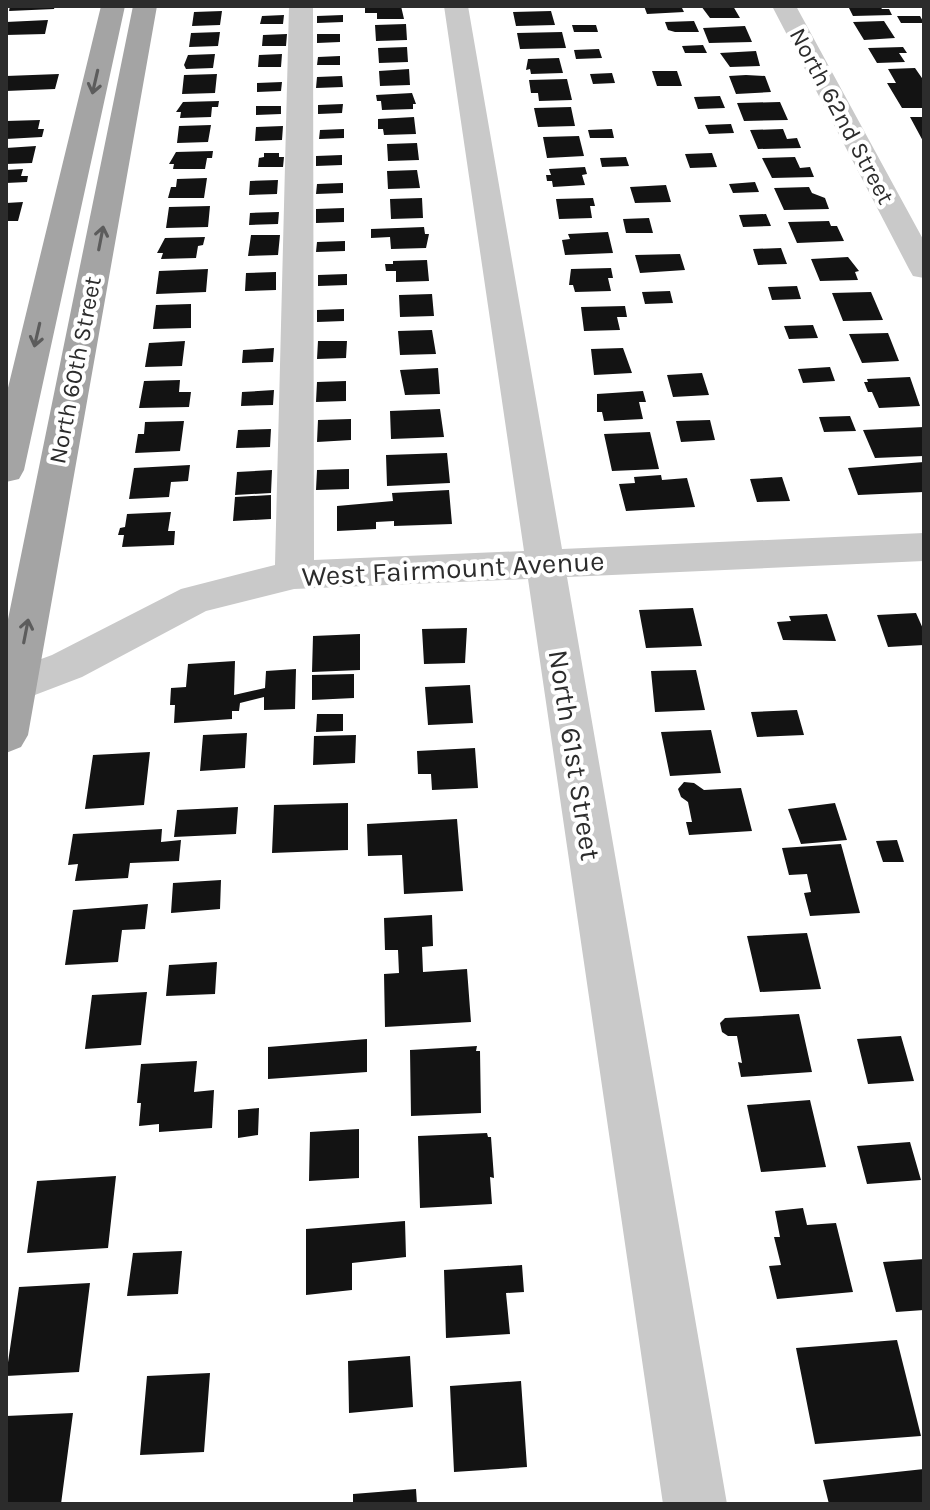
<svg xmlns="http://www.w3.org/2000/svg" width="930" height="1510" viewBox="0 0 930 1510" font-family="Karla,sans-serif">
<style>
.building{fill:#131313}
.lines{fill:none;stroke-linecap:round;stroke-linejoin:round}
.minor{fill:#c9c9c9;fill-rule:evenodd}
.major{fill:#a4a4a4;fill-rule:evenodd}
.oneway{stroke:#5c5c5c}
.labels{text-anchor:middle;stroke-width:8;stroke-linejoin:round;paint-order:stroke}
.far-street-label{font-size:24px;fill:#2c2c2c;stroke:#fff}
.street-label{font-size:28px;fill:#2c2c2c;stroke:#fff}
</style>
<rect width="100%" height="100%" fill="#fff"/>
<path class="building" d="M10 6H55L54 9 9 11Z
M394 6H401L404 19H377V13H365V7Z
M644 6H672L682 8 684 12 647 14Z
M701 6H733L740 18H710Z
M848 6H880L882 9H889L892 15 853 16Z
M222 11 220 25 192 26 194 12Z
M551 11 555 25 516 26 513 12Z
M284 15 283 24H260L262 16Z
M343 15V22L317 23V16Z
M897 16H920L924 23H901Z
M48 20 45 34 6 35V22Z
M694 21 699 32H675L668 30 665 22Z
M884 21 895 38 864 40 853 22Z
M406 24 407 40 376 41 375 25Z
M572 25H596L598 32H574Z
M745 26 752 42 709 43 703 28Z
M220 32 218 46 189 47 191 33Z
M562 32 566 48 520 49 517 33Z
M287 34 286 46H262L263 35Z
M317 34H340V42L317 43Z
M703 45 707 53H685L682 46Z
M407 47 408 62 379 63 378 48Z
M903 47 907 53H899L905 62 877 63 868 48Z
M599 49 602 58 576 59 574 50Z
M756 51 760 66 730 67 720 53Z
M215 54 213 68 186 69 184 65 188 55Z
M282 54 281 67H258L259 55Z
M340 56V65H317L318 57Z
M559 58 563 73 531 74 530 69 526 70 528 59Z
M915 68 924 81V108H902L887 83H896L888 69Z
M409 69 410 85 380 86 379 71Z
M652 71H677L682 86H657Z
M612 73 615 83 593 84 590 74Z
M59 74 55 89 6 91V76Z
M217 74 215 93 182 94 184 75Z
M746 75 765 76 771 92 736 94 729 76Z
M342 76 343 87 316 88 317 77Z
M567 79 572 100 539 101 538 93H531L529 80Z
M282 82 281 91 257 92V83Z
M412 93 416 104H413V109L382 110 381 101H377L376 95Z
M720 96 725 108 698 109 694 97Z
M219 101 218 107H212L211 117 180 118 181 112H176L183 102Z
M780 102 788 120 744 121 737 103Z
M343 104 342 113 318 114V105Z
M256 106H281V114L256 115Z
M571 107 575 126 538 127 534 108Z
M414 117 416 134 384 135 383 129H378V119Z
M910 117H924V143Z
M40 120 38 129H44L42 137 6 139V121Z
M731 124 734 133 709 134 705 125Z
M211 125 208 142 177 143 179 126Z
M283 126 282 140 255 141 256 127Z
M344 129V138L319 139 320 130Z
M612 129 614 138H590L588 130Z
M783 129 787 139 797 138 801 148 758 149 750 130Z
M579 136 584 156 547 158 543 137Z
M417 143 419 160 388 161 387 144Z
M36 146 32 163 6 164V148Z
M213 151 212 158H207L205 169H173L174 164H169L176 152Z
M264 153H279V157H284L283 167H258L259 158 264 157Z
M712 153 717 167 690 168 685 154Z
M342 155V165L316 166V156Z
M626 157 629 166 602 167 600 158Z
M795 157 800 168 810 167 814 177 772 178 762 158Z
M585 167 587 174 582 175 585 185 553 187 552 181H547L546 175H551L549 169Z
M23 169 21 176H28L27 182 6 183V170Z
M417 170 420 188 388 189 387 171Z
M207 178 204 198H168L171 187H176L177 179Z
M278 180 277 194 249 195 250 181Z
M755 182 759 192 733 193 729 184Z
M343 183V193L316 194 317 184Z
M666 185 671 202 635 203 630 187Z
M809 187 812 193 825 198 829 209 784 210 774 188Z
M422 198 423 218 391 219 390 199Z
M593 198 595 206H590L592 218 559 219 556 199Z
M23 202 18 221H6V203Z
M210 206 208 227 166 228 169 207Z
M344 208V222L316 223V209Z
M279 212 278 224 249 225 250 213Z
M766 214 771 226 743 227 739 215Z
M649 218 653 233H626L623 219Z
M829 221 831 226H837L844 241 797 243 788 222Z
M424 227 425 234H429L426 248 391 249 390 237 371 238V229Z
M608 232 613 253 565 255 562 240 570 239 568 234Z
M251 235H280L278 255 248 256Z
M205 237 203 245 198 246 196 258 161 259 163 253H157L165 238Z
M345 241V251L316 252 317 242Z
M781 248 787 264 758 265 753 249Z
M680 254 685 270 640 273 635 255Z
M848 257 859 271 855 272 858 280 820 281 811 259Z
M427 260 429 281 396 282V271H386L385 264H393V261Z
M611 268 613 278H608L611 291 575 292 573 285H569L571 269Z
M208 269 206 292 156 294 159 271Z
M276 272V290L245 291 246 273Z
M347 274V285L318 286V275Z
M797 286 801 299 772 300 768 287Z
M670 291 673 303 645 304 642 292Z
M871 292 883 320 843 321 832 293Z
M432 294 434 316 400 317 399 295Z
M191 304V328L153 329 156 305Z
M625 306 627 317H617L620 330 584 331 581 307Z
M344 309V321L317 322V310Z
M813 325 818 338 789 339 784 326Z
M432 330 436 354 400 355 398 331Z
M888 333 899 361 862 363 849 334Z
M185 341 182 366 145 367 149 343Z
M318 341H347L346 358 317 359Z
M274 348 273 362 242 363 243 350Z
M623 348 632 373 594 375 591 349Z
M830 367 835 381 803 383 798 369Z
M438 368 440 394 405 395 400 370Z
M702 373 709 395 673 397 667 375Z
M910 377 920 406 879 408 872 392H868L864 382H868L867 379Z
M180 380 179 392H191L189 407 139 408 144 381Z
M346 381V401L316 402 317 382Z
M274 390 273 405 241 406 242 392Z
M643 391 646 402H639L643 419 604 421 602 412H597V394Z
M440 409 444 437 391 439 390 411Z
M850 416 856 431 824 432 819 417Z
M351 419V440L317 442 318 420Z
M710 420 715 440 681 442 676 421Z
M184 421 180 451 135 453 138 434H144L145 422Z
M924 427V456L875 458 863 430Z
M271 429 270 447 236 448 238 430Z
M650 432 659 469 612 471 604 434Z
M447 453 450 483 387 486 386 455Z
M924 462V492L858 495 848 468Z
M190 465 188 481 171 482 169 497 129 499 134 468Z
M349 469V489L316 490 317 470Z
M272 470 271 493 235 495 237 472Z
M661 475 662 480 687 478 695 507 626 511 619 484 635 483 634 477Z
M782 477 790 501 757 502 750 479Z
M449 490 452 524 394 526V521L376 522V529L337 531V506L393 501 392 493Z
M271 495V519L233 521 235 497Z
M171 512 168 531H175L174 545 122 547 124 535H118L120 528 125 527 127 514Z
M693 608 702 646 646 648 639 610Z
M916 613 924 631V645L888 647 877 615Z
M827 614 836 641 783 640 777 622 791 621 789 616Z
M467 628 465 663 424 664 422 629Z
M360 634V670L312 672 313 636Z
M235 661 234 695 265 688 266 671 296 669 295 709 264 710V697L240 703 239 711H232V719L174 723 175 705H170L171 688 186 687 188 664Z
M696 670 705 710 655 712 651 671Z
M354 674V698L312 700V675Z
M470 685 473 723 428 725 425 687Z
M797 710 804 735 757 737 751 712Z
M317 714H343V731L316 732Z
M711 730 721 773 670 776 661 732Z
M247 733 245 768 200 771 203 735Z
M356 735 355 763 313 765 314 736Z
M475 748 478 788 432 790 431 774H418L417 751Z
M150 752 144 805 85 809 93 755Z
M684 782 694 783 704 790 741 788 752 831 689 835 686 822H692L688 802 681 797 678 789Z
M348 803V850L272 853 274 805Z
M835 803 847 840 801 844 788 809Z
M238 807 236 834 174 837 177 810Z
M457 819 463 891 404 894 402 855 368 856 367 824Z
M162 829 161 842 181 840 179 861 130 863 128 878 75 881 78 864 68 865 73 834Z
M897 840 904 862H883L876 841Z
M841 844 860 913 810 916 804 893 811 892 807 874 789 875 782 848Z
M221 880 220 909 171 913 173 883Z
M148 904 145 929 122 930 118 962 65 965 73 910Z
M432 915 433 946 422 947 423 972 467 969 471 1022 385 1027 384 974 399 973 398 950H385L384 918Z
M807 933 821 989 760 992 747 936Z
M217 962 215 994 166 996 169 965Z
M147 992 141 1045 85 1049 92 995Z
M799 1014 812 1072 741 1077 738 1062 742 1063 737 1036H728L722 1032 720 1023 725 1018Z
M901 1036 914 1081 868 1084 857 1039Z
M367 1039V1072L268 1079V1047Z
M477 1046 476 1051H480L481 1113 411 1116 410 1050Z
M197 1061 194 1092 214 1090 212 1128 159 1132V1124L139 1126 141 1103H137L141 1064Z
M810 1100 826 1167 761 1172 747 1105Z
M259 1108 258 1135 238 1138V1110Z
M359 1129V1178L309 1181 310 1132Z
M487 1133 488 1137H491L494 1178 490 1177 492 1204 420 1208 418 1136Z
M910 1142 921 1180 867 1184 857 1146Z
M116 1176 108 1248 27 1253 37 1181Z
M803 1208 807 1225 836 1223 853 1292 777 1299 769 1266 781 1265 774 1237H780L775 1211Z
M405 1221 406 1257 352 1263V1290L306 1295V1229Z
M182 1251 178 1294 127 1296 133 1253Z
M924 1259V1310L896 1312 883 1262Z
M522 1265 524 1292 506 1293 510 1334 446 1338 444 1270Z
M90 1283 79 1372 6 1376 19 1287Z
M897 1340 921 1436 815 1444 796 1348Z
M410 1356 413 1407 349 1413 348 1361Z
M210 1373 204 1452 140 1455 147 1376Z
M521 1381 527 1467 454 1472 450 1386Z
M73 1413 61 1504H6V1416Z
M924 1469V1504H829L823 1480Z
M416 1489 417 1504H353V1494Z"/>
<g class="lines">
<path class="minor" d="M289 6H313L314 560 524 551 444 6H468L562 549 924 533V561L567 577 727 1504H663L528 579 294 589 206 611 82 677 6 706V672L52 655 181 589 275 565Z
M772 6H796L924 241V278L913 276 909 269Z"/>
<path class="major" d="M101 6H125L24 470 19 479 6 482V396Z
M133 6H157L28 735 21 747 6 753V629Z"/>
</g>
<defs><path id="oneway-shaft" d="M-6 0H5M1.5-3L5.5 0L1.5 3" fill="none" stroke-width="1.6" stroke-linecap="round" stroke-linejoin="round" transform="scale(2)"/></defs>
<g class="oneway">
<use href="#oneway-shaft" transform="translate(95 82) rotate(103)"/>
<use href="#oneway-shaft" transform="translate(101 238) rotate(-79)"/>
<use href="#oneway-shaft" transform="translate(37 335) rotate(103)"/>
<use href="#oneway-shaft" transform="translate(26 631) rotate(-79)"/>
</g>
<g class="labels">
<g class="far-street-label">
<text transform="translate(842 116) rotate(62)" y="8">North 62nd Street</text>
<text transform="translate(75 370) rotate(-79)" y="8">North 60th Street</text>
</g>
<g class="street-label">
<text transform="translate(453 568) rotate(-3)" y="10">West Fairmount Avenue</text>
<text transform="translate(575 755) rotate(81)" y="10">North 61st Street</text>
</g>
</g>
<rect width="930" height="1510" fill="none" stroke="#2c2c2c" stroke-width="16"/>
</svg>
